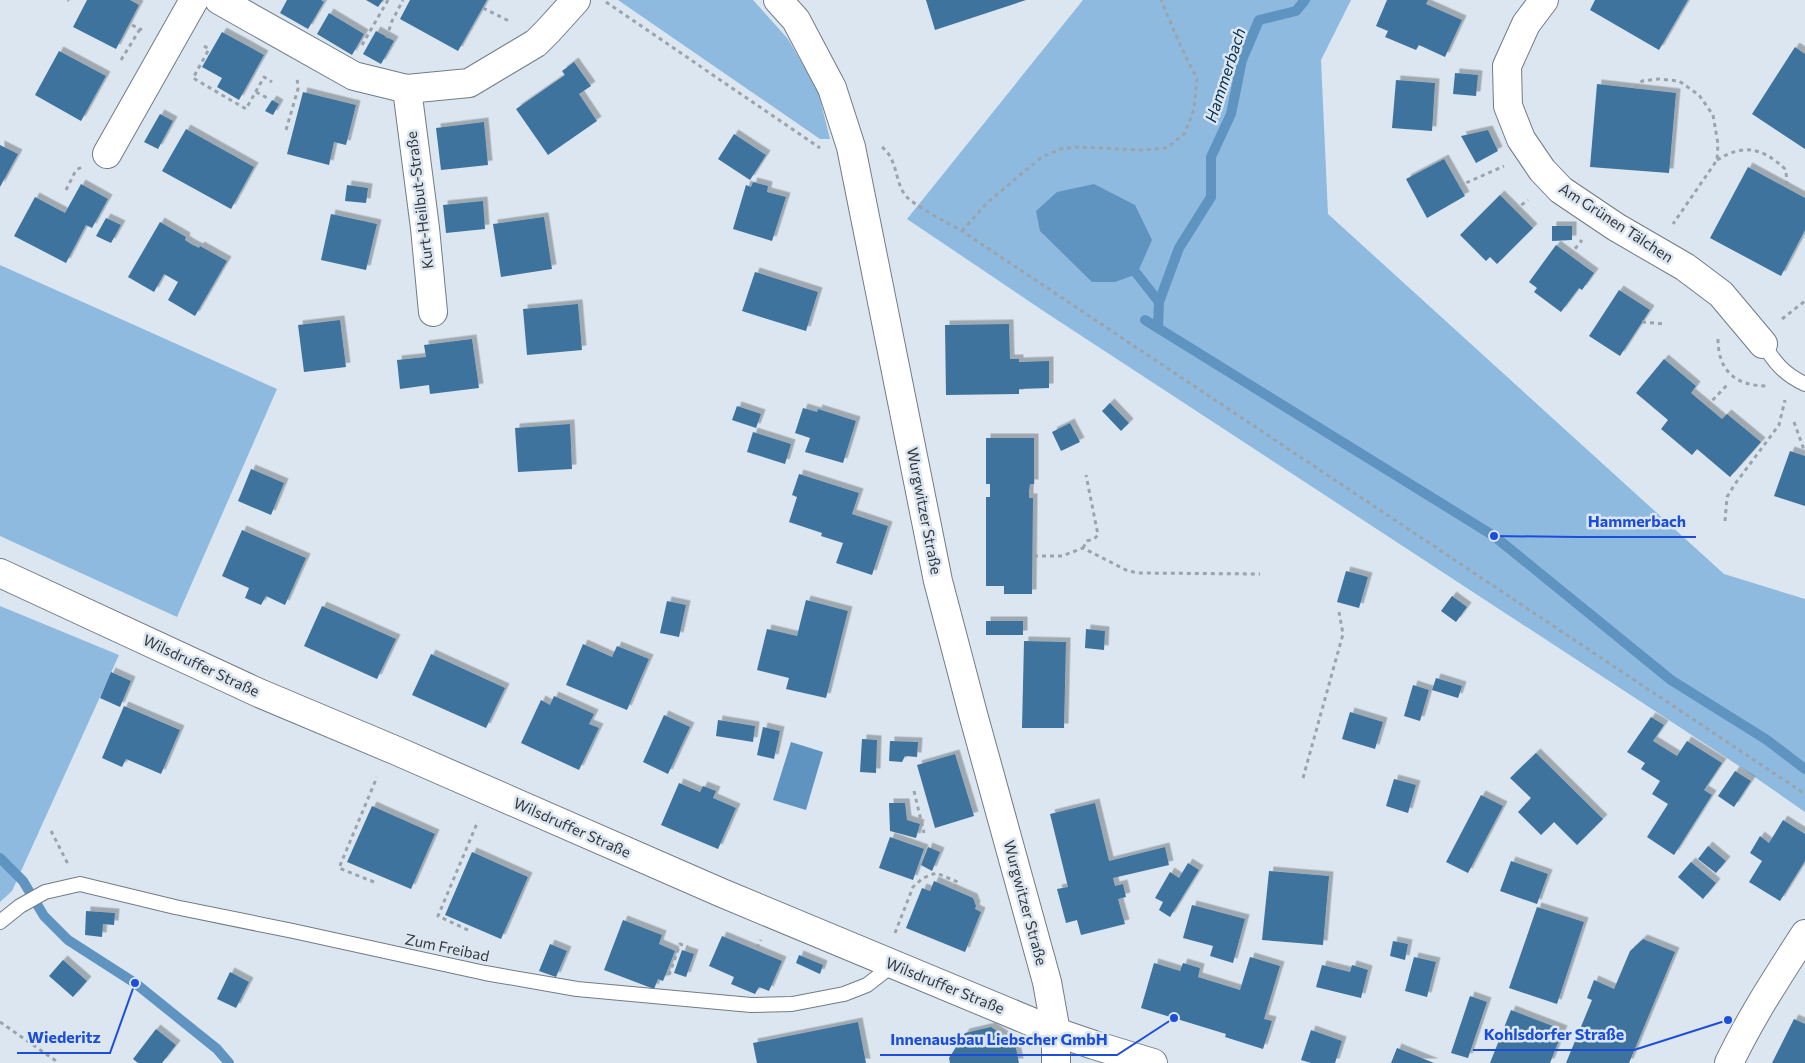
<svg xmlns="http://www.w3.org/2000/svg" width="1805" height="1063" viewBox="0 0 1805 1063" font-family="Commissioner,sans-serif">
<style>
.green{fill:#8ebae0}
.water{fill:#5f94c1}
.lines{fill:none;stroke-linecap:round;stroke-linejoin:round}
.stream{stroke:#5f94c1;stroke-width:10}
.building{fill:#3e739d;filter:url(#shadow)}
.service-casing{stroke:#727c85;stroke-width:16}
.minor-casing{stroke:#727c85;stroke-width:30}
.tertiary-casing{stroke:#727c85;stroke-width:30}
.secondary-casing{stroke:#727c85;stroke-width:30}
.path{stroke:#9ba4ab;stroke-width:3;stroke-dasharray:4 4;stroke-linecap:butt}
.service{stroke:#fff;stroke-width:14}
.minor{stroke:#fff;stroke-width:28}
.tertiary{stroke:#fff;stroke-width:28}
.secondary{stroke:#fff;stroke-width:28}
.labels{text-anchor:middle;stroke-width:5;stroke-linejoin:round;paint-order:stroke}
.street-label{font-size:15px;fill:#34383c;stroke:#dbe6f0}
.water-label{font-size:16px;font-style:italic;fill:#042f4d;stroke:#dbe6f0}
.leader{fill:none;stroke:#1d4ed8;stroke-width:2}
.callout-dot{fill:#1d4ed8;stroke:#dbe6f0;stroke-width:2}
.callout-label{font-size:16px;text-anchor:middle;font-weight:bold;fill:#1d4ed8;stroke:#dbe6f0;stroke-width:5;stroke-linejoin:round;paint-order:stroke}
</style>
<defs>
<filter id="shadow"><feDropShadow dx="4.5" dy="-4.5" stdDeviation="0" flood-color="#0004"/></filter>
</defs>
<rect width="100%" height="100%" fill="#dbe6f0"/>
<path class="green" d="M618 0H753L788 39 818 91 830 139H820Z
M1083 0H1351L1321 60 1328 214 1724 574 1805 599V812L1736 764 1048 314 907 219Z
M0 265 277 389 177 617 0 536Z
M0 606 119 655 12 891 0 902Z"/>
<path class="water" d="M1094 184 1135 205 1152 240 1137 274 1115 282H1092L1040 231 1036 211 1057 192Z
M791 742 823 752 806 810 773 800Z"/>
<g class="lines">
<path class="stream" d="M1137 274 1159 302
M1145 320 1494 536 1671 680 1767 740 1805 769
M1158 328 1159 302 1179 248 1211 197V157L1231 114 1242 60 1259 20 1296 11 1305 0
M0 858 23 881 44 916 68 940 135 983 217 1049 229 1063"/>
</g>
<path class="building" d="M87 0H130L139 5 116 49 73 27Z
M287 0H321L324 2 308 29 280 13Z
M366 0H383L378 7Z
M410 0H487L458 51 400 19Z
M926 0H1026L935 30Z
M1387 0H1428L1426 4 1462 20 1445 57 1419 45 1416 50 1385 37 1388 31 1376 26Z
M1595 0H1688L1659 50 1590 10Z
M329 13 364 34 352 55 317 34Z
M376 31 394 41 381 64 363 54Z
M222 32 264 55 239 100 217 87 222 78 202 67Z
M1795 47 1805 54V149L1752 114Z
M59 51 106 76 81 121 35 95Z
M574 62 591 86 579 94 597 121 548 155 516 109 565 75 562 71Z
M1455 73 1478 75 1476 96 1453 94Z
M1396 80 1435 83 1432 131 1392 128Z
M1597 84 1676 93 1669 173 1590 167Z
M303 92 356 105 346 145 334 142 329 165 287 154Z
M272 100 279 104 273 115 265 111Z
M160 114 173 121 158 149 144 142Z
M484 122 488 165 441 170 436 128Z
M186 129 254 167 231 209 162 171Z
M1488 130 1498 151 1476 163 1461 136Z
M734 134 766 155 750 180 718 159Z
M0 145 18 154 0 187Z
M1444 159 1465 196 1427 218 1406 179Z
M1748 167 1805 198V230L1781 276 1710 238Z
M753 182 768 186 767 192 786 197 772 241 733 229 746 185 751 187Z
M81 184 108 199 92 228 86 225 66 263 14 236 35 197 65 213Z
M347 185 368 188 366 203 345 201Z
M1500 195 1533 228 1497 264 1490 257 1486 261 1460 235Z
M483 201 485 229 446 233 443 205Z
M331 214 377 224 366 270 321 260Z
M544 217 552 269 501 277 493 224Z
M106 218 121 225 111 243 96 236Z
M160 222 186 237 185 240 191 244 199 248 200 246 227 261 195 316 168 300 178 282 164 274 154 292 128 277Z
M1552 226H1572V240L1552 241Z
M1556 245 1594 273 1582 290 1579 288 1561 312 1534 292 1537 288 1529 282Z
M755 272 818 292 806 331 742 311Z
M1619 290 1650 310 1620 356 1589 336Z
M578 304 582 350 527 355 523 309Z
M340 320 346 367 304 372 298 325Z
M1009 324 1010 359H1019V362L1049 361V388L1019 389V394L946 395 945 325Z
M472 339 479 388 430 394 429 385 400 389 397 360 426 357 424 345Z
M1664 359 1696 386 1691 393 1722 419 1727 414 1761 442 1730 477 1697 449 1692 455 1661 429 1668 420 1636 393Z
M1110 403 1129 423 1121 431 1102 411Z
M737 406 761 414 756 428 732 420Z
M803 408 817 412 818 409 856 421 843 463 805 452 810 438 795 433Z
M1070 423 1080 442 1061 451 1052 432Z
M570 424 572 469 518 472 515 428Z
M753 432 791 444 785 464 747 452Z
M986 438H1034V484H1030L1029 492V498H1033L1032 594H1004V586H986V497H990V484H986Z
M1790 451 1805 456V506L1774 496Z
M251 469 284 483 271 515 238 501Z
M799 474 859 493 852 514 888 526 872 575 836 563 843 543 821 536 822 533 789 522 797 497 792 495Z
M242 530 306 558 285 605 266 596 261 605 245 598 249 588 222 576Z
M1346 571 1368 577 1359 608 1337 602Z
M1452 596 1467 607 1456 622 1441 611Z
M806 600 848 611 826 698 786 689 789 678 757 670 767 629 797 636Z
M667 601 686 605 679 637 660 633Z
M322 606 396 639 377 679 304 646Z
M986 621H1023V635H986Z
M1086 629 1105 631 1104 650 1085 648Z
M1024 641 1066 642 1064 728H1022Z
M583 644 612 657 617 646 649 659 627 710 566 685Z
M431 654 505 688 486 728 412 695Z
M111 672 131 681 120 707 100 698Z
M1436 678 1462 686 1458 698 1432 690Z
M1413 685 1429 690 1420 721 1404 716Z
M554 696 594 714 589 724 599 728 579 770 521 743 541 700 550 705Z
M124 706 180 730 161 774 126 759 122 767 102 758Z
M1350 712 1383 722 1375 749 1342 739Z
M664 715 690 727 668 774 643 762Z
M1651 717 1664 725 1653 741 1677 756 1687 741 1722 763 1704 790 1712 795 1674 855 1647 837 1668 804 1652 794 1660 781 1641 769 1645 763 1627 752Z
M718 720 755 726 753 742 716 736Z
M763 727 780 731 774 759 757 755Z
M862 739 877 740 876 773 860 772Z
M890 741 918 742 917 757 905 756 902 762 889 761Z
M1536 753 1603 819 1577 845 1554 822 1541 835 1518 812 1531 798 1510 778Z
M955 754 974 816 935 828 917 765Z
M1735 771 1751 781 1734 807 1718 796Z
M1394 779 1416 785 1408 813 1386 806Z
M679 783 700 792 703 786 716 791 713 798 736 808 718 849 661 825Z
M1481 795 1503 806 1468 873 1446 862Z
M889 803H905L907 820 920 824 916 838 890 831Z
M1095 803 1109 861 1165 847 1169 865 1113 878 1115 886 1123 884 1126 897 1118 899 1125 924 1081 935 1077 920 1066 923 1057 889 1068 887 1050 814Z
M372 806 435 834 411 889 347 862Z
M1783 820 1805 834V861L1780 901 1749 882 1762 861 1750 853 1760 836 1769 843Z
M890 837 924 849 913 880 879 868Z
M1708 846 1726 861 1716 873 1698 859Z
M928 847 940 852 932 871 921 865Z
M472 852 528 877 501 939 445 915Z
M1511 861 1548 874 1537 904 1500 891Z
M1691 862 1716 883 1703 899 1678 877Z
M1188 863 1199 870 1170 917 1159 910 1163 902 1155 898 1170 872 1179 878Z
M1269 871 1329 876 1323 945 1262 940Z
M934 881 973 898 976 906 975 909 981 912 965 952 906 928 922 888 930 891Z
M1192 905 1245 919 1233 963 1210 956 1213 946 1183 938Z
M1537 907 1584 922 1557 1004 1509 988Z
M86 911 115 913 114 925 103 924 102 937 85 935Z
M623 920 662 935 659 944 675 951 663 981 658 979 654 989 604 970Z
M722 936 782 961 769 991 759 987 755 994 731 984 734 977 709 966Z
M1643 939 1675 952 1629 1063H1566L1592 1000 1587 998 1594 980 1614 989 1630 951Z
M1393 941 1408 944 1405 960 1390 956Z
M550 944 567 951 556 977 539 971Z
M682 950 694 954 686 977 674 973Z
M799 955 823 965 820 974 796 963Z
M1250 957 1280 966 1264 1019 1272 1021 1263 1049 1225 1037 1226 1034 1141 1008 1154 963 1180 971 1183 963 1200 968 1198 977 1240 990Z
M1414 957 1436 962 1427 997 1405 991Z
M63 960 87 981 73 997 49 976Z
M1322 965 1350 972 1352 965 1368 970 1361 998 1316 987Z
M230 972 249 982 236 1008 217 999Z
M1470 996 1487 1002 1468 1058 1451 1053Z
M1511 1010 1563 1030 1550 1063H1490Z
M1794 1019 1805 1024V1063H1772Z
M858 1022 866 1063H757L753 1043Z
M991 1027 1015 1043 1019 1063H950L949 1058 965 1033Z
M156 1029 176 1045 162 1063H138L133 1059Z
M1311 1030 1342 1041 1335 1063H1311L1301 1060Z
M1397 1048 1434 1063H1391Z"/>
<g class="lines">
<defs>
<path id="service" d="M1763 344C1775 363 1784 374 1805 384
M0 922 20 906 45 892 80 884 175 907 293 931 485 973 577 989 751 1005 792 1004 844 994 867 985 894 964"/>
<path id="minor" d="M219 0 354 76 407 89 469 83 536 43 548 31 576 0
M1544 0 1526 24 1507 66 1508 106 1521 139 1542 170 1561 190 1616 227 1685 267 1721 294 1763 344
M407 89 425 228 433 312
M107 154 194 0
M1056 1063V1032"/>
<path id="tertiary" d="M778 0 796 20 832 88 851 147 938 581 973 714 1047 982 1056 1032
M1729 1063C1751 1017 1778 976 1805 934"/>
<path id="secondary" d="M0 573 259 693 397 751 722 893 1056 1032 1094 1045 1153 1063"/>
</defs>
<use href="#service" class="service-casing"/>
<use href="#minor" class="minor-casing"/>
<use href="#tertiary" class="tertiary-casing"/>
<use href="#secondary" class="secondary-casing"/>
<path class="path" d="M68 0 69 1
M606 2 820 148
M483 8 511 22
M132 25 142 30
M387 38 391 23 403 0
M362 45 388 0
M204 46 209 49 193 78 246 109 264 77 272 82
M121 60 140 29
M1635 88 1642 81 1659 79 1679 81 1699 95 1713 115 1718 144 1717 160 1673 224
M256 92 269 99
M286 130 298 89 297 77
M882 147C898 160 894 179 905 195 910 203 951 225 962 231L1805 794
M1717 160C1745 143 1763 148 1786 170L1787 188
M1459 186 1504 166
M66 190 76 170 82 167
M1515 210 1528 200
M962 231 986 204 1021 174 1041 158 1060 149 1079 147 1141 150 1167 148 1185 133 1194 109 1197 79 1181 47 1161 0
M1570 255 1582 240
M1782 319 1805 301
M1642 322 1665 324
M1718 339C1718 371 1736 386 1767 386
M1707 406 1728 384
M1794 422 1803 447 1805 449
M1725 521 1727 497 1735 484 1779 425 1785 400
M1083 548 1087 541 1094 539 1098 535 1086 475
M1034 556H1062L1083 548 1128 571 1139 573 1260 574
M1303 778 1343 634 1339 612
M914 791 924 833
M51 831 68 864
M374 882 339 868 377 777
M468 930 438 916 478 821
M895 933 913 887 923 878 936 873 958 882 954 889
M757 948 761 940
M669 975 680 944 688 947
M0 1022 59 1063"/>
<use href="#service" class="service"/>
<use href="#minor" class="minor"/>
<use href="#tertiary" class="tertiary"/>
<use href="#secondary" class="secondary"/>
</g>
<g class="labels">
<g class="street-label">
<text transform="translate(420 200) rotate(-97)" y="5">Kurt-Heilbut-Straße</text>
<text transform="translate(1616 223) rotate(33)" y="5">Am Grünen Tälchen</text>
<text transform="translate(924 511) rotate(79)" y="5">Wurgwitzer Straße</text>
<text transform="translate(201 666) rotate(25)" y="5">Wilsdruffer Straße</text>
<text transform="translate(572 828) rotate(24)" y="5">Wilsdruffer Straße</text>
<text transform="translate(1025 903) rotate(75)" y="5">Wurgwitzer Straße</text>
<text transform="translate(447 948) rotate(12)" y="5">Zum Freibad</text>
<text transform="translate(945 986) rotate(22)" y="5">Wilsdruffer Straße</text>
</g>
<g class="water-label">
<text transform="translate(1225 75) rotate(-72)" y="6">Hammerbach</text>
</g>
</g>
<path class="leader" d="M1494 536L1577 537H1696M1728 1020L1634 1050H1473M135 983L110 1053H17M1174 1018L1117 1055H880"/>
<g class="callout-dot">
<circle cx="1494" cy="536" r="5"/>
<circle cx="1728" cy="1020" r="5"/>
<circle cx="135" cy="983" r="5"/>
<circle cx="1174" cy="1018" r="5"/>
</g>
<g class="callout-label">
<text x="1637" y="527">Hammerbach</text>
<text x="1554" y="1040">Kohlsdorfer Straße</text>
<text x="64" y="1043">Wiederitz</text>
<text x="999" y="1045">Innenausbau Liebscher GmbH</text>
</g>
</svg>
